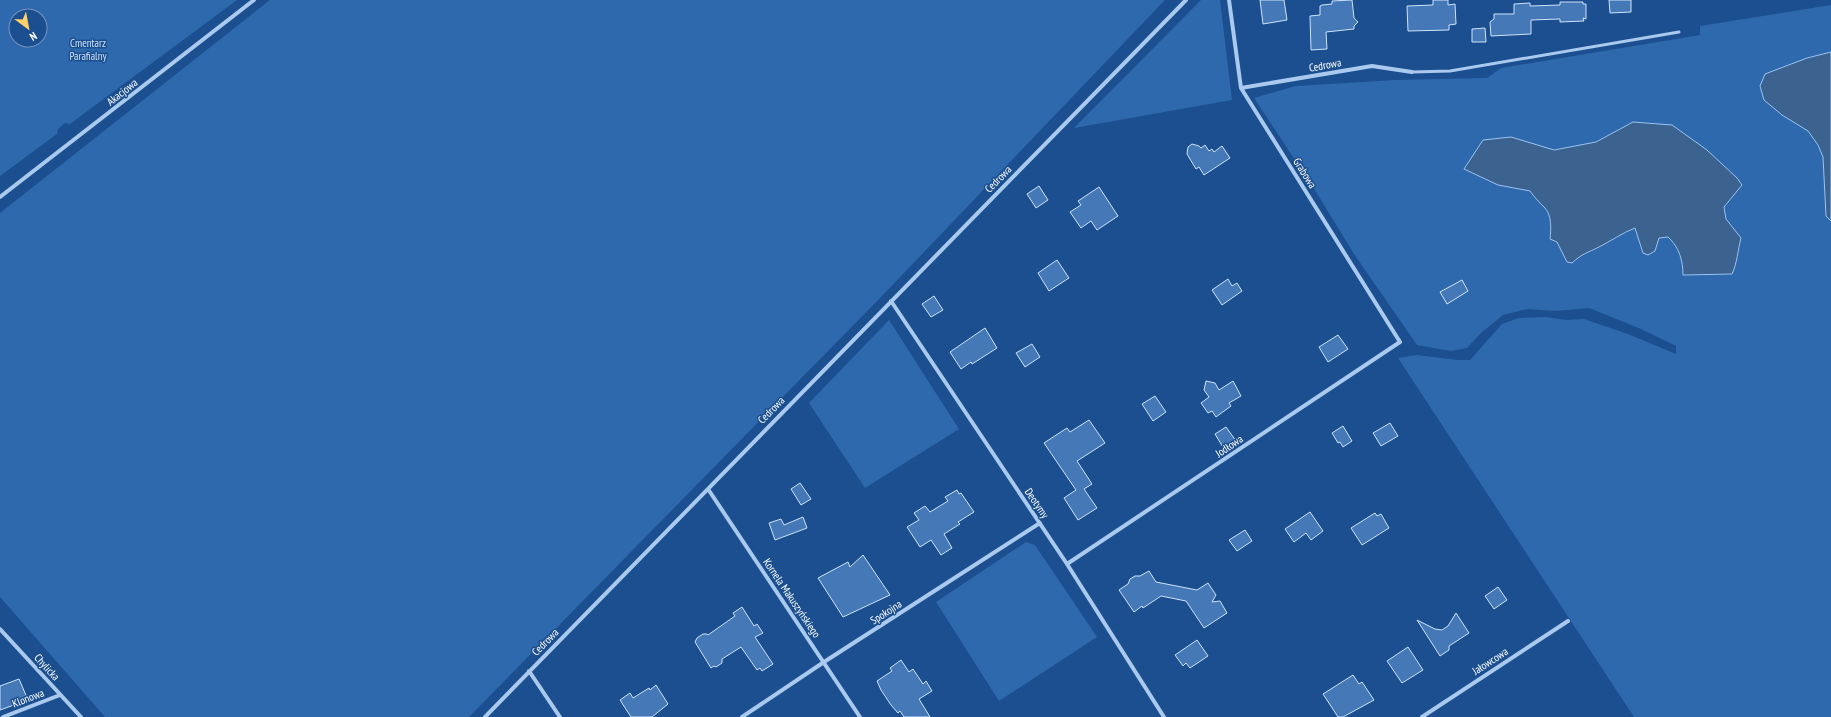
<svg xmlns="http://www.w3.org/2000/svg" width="1831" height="717" viewBox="0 0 1831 717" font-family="'PT Sans Narrow',sans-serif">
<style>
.green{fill:#2e69ad;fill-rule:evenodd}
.water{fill:#3c6290;stroke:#9cc4f0}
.building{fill:#4478b7;stroke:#cfe3fa}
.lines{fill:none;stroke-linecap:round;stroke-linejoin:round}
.service{stroke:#a9c9ee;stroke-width:3}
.minor{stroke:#a9c9ee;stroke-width:4}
.labels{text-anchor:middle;stroke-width:3;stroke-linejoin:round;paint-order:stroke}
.park-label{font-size:11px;fill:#cfe3fa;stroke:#1b4f8f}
.street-label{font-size:11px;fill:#fff;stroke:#1b4f8f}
</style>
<rect width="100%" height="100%" fill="#1b4f8f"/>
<path class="green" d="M0 0H237L70 124 65 123 58 129 57 134 0 176ZM16 16H40V40H16Z
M270 0H1165L882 296 469 717H105L0 597V213Z
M1201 0H1220L1232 100 1074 128Z
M1831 5V52L1807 58 1808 131 1818 145 1823 157 1826 216 1831 221V717H1634L1398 358 1417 355 1458 360H1470L1502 324 1519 318 1546 317 1566 320 1584 319 1628 334 1676 354V346L1641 329 1589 308 1556 311 1527 309 1503 315 1481 333 1467 348 1451 351 1417 345 1354 254 1313 187 1254 98 1296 86 1395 80 1487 78 1501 68 1700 35V26ZM1633 122 1707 150 1737 178 1741 185 1724 207 1726 219 1741 238C1738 249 1737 264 1732 274L1683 275C1683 260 1679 247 1668 237L1659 238 1640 246 1639 236 1635 227C1622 233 1611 240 1599 247 1587 253 1583 253 1572 263L1567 262 1557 242 1550 238C1551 229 1552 216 1545 208 1539 202 1535 198 1530 191L1498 185 1465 169 1483 140 1511 137 1553 150 1596 142Z
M889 320 959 429 865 488 809 403Z
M1026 542 1035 545 1097 637 999 701 936 602Z"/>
<path class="water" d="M1831 52V221L1826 216 1823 157 1818 145 1808 131 1782 115 1764 100 1760 86 1765 74 1807 58Z
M1633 122 1672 125 1707 150 1737 178 1742 185 1724 207 1726 219 1741 238C1738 249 1737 264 1732 274L1683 275C1683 260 1679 247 1668 237L1659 238 1655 251 1648 255 1643 253 1635 228C1622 233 1611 241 1599 247 1587 253 1583 253 1572 263L1567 262 1557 242 1550 239C1551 229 1552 216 1545 208 1539 202 1535 198 1530 191L1498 185 1464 169 1483 140 1511 137 1554 150 1596 142Z"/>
<path class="building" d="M1260 0H1284L1287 20 1263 24Z
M1352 0 1354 18 1358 22 1354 26V29L1326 32 1327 49 1311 50 1310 16 1320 15V6L1322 5 1332 4V1Z
M1433 0H1448V5L1455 4 1456 24 1449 25V30L1408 31 1407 6 1433 5Z
M1609 0H1631V12L1610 13Z
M1560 2H1583V4H1586V19L1583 18 1584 21 1560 22V19L1531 20V34L1491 36 1490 22 1494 19V14H1514V4L1530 3V6L1560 5Z
M1485 28 1486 42H1472V29Z
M1192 144 1199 146 1201 148 1205 145 1209 151 1212 149 1214 152 1222 146 1230 158 1204 175 1199 167 1196 169 1187 154 1188 147Z
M1039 186 1048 200 1036 208 1027 194Z
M1099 187 1118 216 1097 230 1091 221 1081 228 1070 212 1081 205 1078 201Z
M1057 260 1069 278 1049 291 1038 273Z
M1228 279 1232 286 1237 283 1242 291 1222 305 1212 290Z
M1462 280 1468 291 1447 304 1440 292Z
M934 296 943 310 931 317 922 304Z
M985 328 997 348 972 364 971 362 961 369 950 352Z
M1338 335 1348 349 1328 362 1319 347Z
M1032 344 1040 357 1025 367 1016 353Z
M1206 381 1215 383 1219 390 1233 381 1241 396 1229 403 1231 406 1216 417 1212 411 1208 413 1201 403 1209 397 1204 390Z
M1155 396 1166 412 1153 421 1142 404Z
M1089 420 1105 443 1077 461 1092 484 1084 489 1097 508 1078 520 1064 498 1076 490 1044 443 1067 428 1070 432Z
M1390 423 1398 436 1381 446 1373 433Z
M1343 426 1352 441 1343 447 1340 442 1338 443 1332 433Z
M1226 427 1236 441 1224 449 1215 434Z
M800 483 811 499 801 505 791 489Z
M957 490 959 494 961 493 974 512 958 522 960 524 944 534 952 548 941 555 931 540 920 547 907 527 919 520 914 513 925 506 930 512 948 501 945 497Z
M1310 512 1323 531 1311 540 1306 533 1294 542 1285 529Z
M1375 513 1377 516 1381 514 1389 528 1362 545 1351 528Z
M803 517 807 528 775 540 769 523 781 519 784 525Z
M1245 530 1252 541 1237 551 1229 540Z
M863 555 890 595 843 617 818 578 848 562 850 567Z
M1149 571 1156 582 1197 590 1208 583 1216 595 1212 602 1220 601 1227 613 1204 628 1186 601 1161 596 1143 608 1142 606 1134 612 1119 590 1128 584 1130 579 1135 576H1140Z
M1498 587 1507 600 1494 609 1485 596Z
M742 607 754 626 757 624 763 633 755 637 773 664 762 671 760 668 757 670 741 647 722 659V663L716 667 714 666 711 668 695 642 697 638 703 634H707L708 635 735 616 733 613Z
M1456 613 1469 633 1449 646V650L1440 656 1417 620 1435 629 1442 630 1448 626Z
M1197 640 1208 656 1190 668 1186 663 1183 666 1175 655Z
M1408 647 1423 670 1402 683 1387 661Z
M901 660 909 672 913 669 923 684 926 681 932 691 919 699 930 717H904L900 711 898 713 891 705 881 690 877 681 892 671 890 668Z
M1353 675 1359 684 1362 682 1374 700 1343 717H1338L1323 694Z
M19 679 28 700 0 710V686Z
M656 685 668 704 652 717H631L620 700 630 693 633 698 649 688 650 690Z"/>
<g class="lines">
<path class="service" d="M1412 72 1450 71 1679 32"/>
<path class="minor" d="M1241 88 1372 66 1412 72
M0 197 254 0
M891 301 1067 564 1164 717
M708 489 860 717
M1067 564 1400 342 1241 88 1229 0
M0 629 81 717
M529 671 560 717
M3 717 60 695
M485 717 1186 0
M742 717 824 662 1040 523
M1422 717 1568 621"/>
</g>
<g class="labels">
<g class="park-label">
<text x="88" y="47">Cmentarz<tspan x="88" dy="13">Parafialny</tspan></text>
</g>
<g class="street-label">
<text transform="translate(1325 65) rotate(-10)" y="4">Cedrowa</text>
<text transform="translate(122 92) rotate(-38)" y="4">Akacjowa</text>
<text transform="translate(1305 173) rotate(58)" y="4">Grabowa</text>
<text transform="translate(998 179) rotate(-46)" y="4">Cedrowa</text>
<text transform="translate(771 410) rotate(-46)" y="4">Cedrowa</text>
<text transform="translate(1229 446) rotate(-34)" y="4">Jodłowa</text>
<text transform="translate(1037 503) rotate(56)" y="4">Deotymy</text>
<text transform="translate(792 598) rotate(56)" y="4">Kornela Makuszyńskiego</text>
<text transform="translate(886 612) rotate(-33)" y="4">Spokojna</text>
<text transform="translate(545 642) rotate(-46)" y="4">Cedrowa</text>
<text transform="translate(1490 661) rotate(-33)" y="4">Jałowcowa</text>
<text transform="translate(47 667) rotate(48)" y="4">Chylicka</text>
<text transform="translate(28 698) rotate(-21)" y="4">Klonowa</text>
</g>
</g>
<g transform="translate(28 28) rotate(148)"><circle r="19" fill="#1b4f8f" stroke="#7695bc"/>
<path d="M0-3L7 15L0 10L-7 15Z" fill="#ffd166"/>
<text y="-6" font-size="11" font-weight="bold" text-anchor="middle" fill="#ffffff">N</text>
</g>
</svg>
